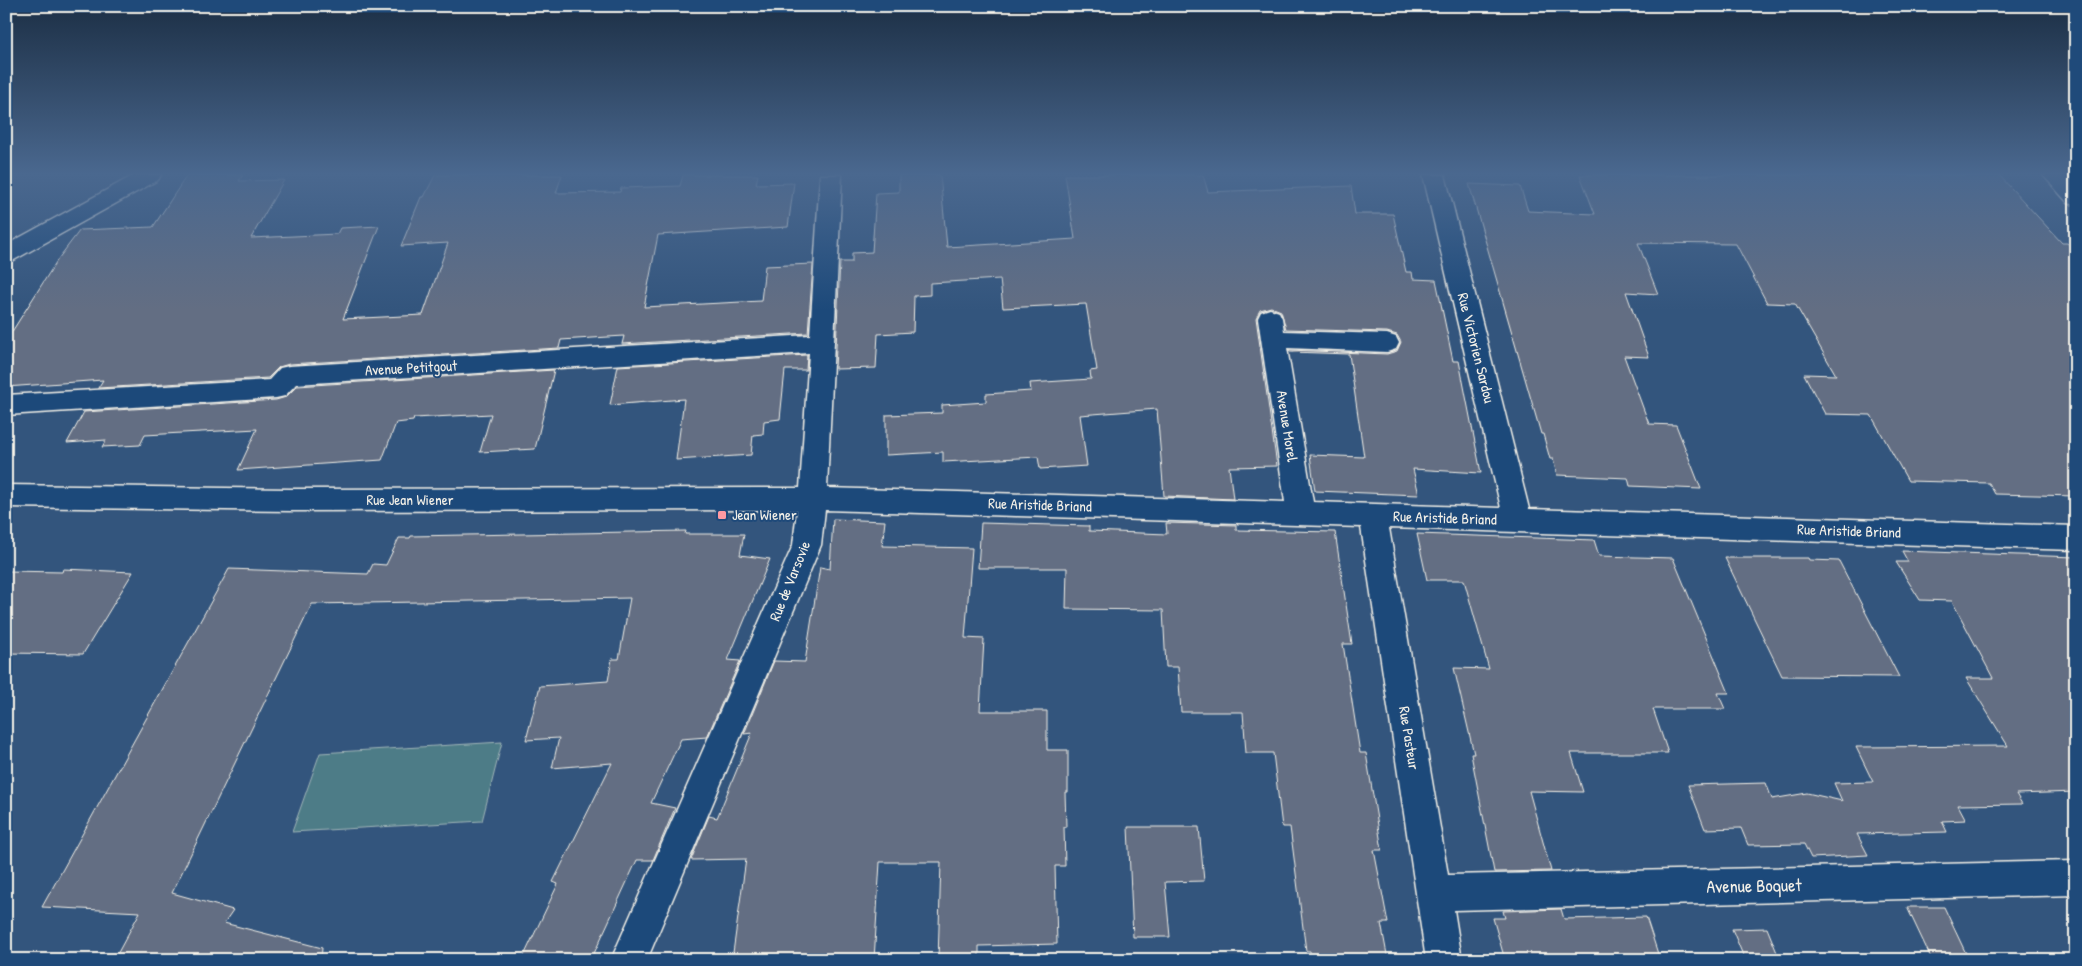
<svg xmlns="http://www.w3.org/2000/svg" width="2082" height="966" viewBox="0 0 2082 966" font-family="'Patrick Hand',sans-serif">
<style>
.green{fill:#4e7c87;stroke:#a1b6b8}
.building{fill:#636e83;stroke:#f4f1e8}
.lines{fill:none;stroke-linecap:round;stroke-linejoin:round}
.minor-casing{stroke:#f4f1e8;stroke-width:3}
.major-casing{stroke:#f4f1e8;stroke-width:3}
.minor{fill:#1f4a7a;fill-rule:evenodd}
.major{fill:#1f4a7a;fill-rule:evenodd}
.poi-dot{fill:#ff9aa2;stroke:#1f4a7a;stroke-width:2}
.labels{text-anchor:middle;stroke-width:4;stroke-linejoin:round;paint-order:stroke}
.street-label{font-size:15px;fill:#f4f1e8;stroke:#1f4a7a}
.poi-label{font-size:15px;fill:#f4f1e8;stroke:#1f4a7a;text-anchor:start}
.near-street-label{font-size:18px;fill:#f4f1e8;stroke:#1f4a7a}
</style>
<rect width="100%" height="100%" fill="#33557d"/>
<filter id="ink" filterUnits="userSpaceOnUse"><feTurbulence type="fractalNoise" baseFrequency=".02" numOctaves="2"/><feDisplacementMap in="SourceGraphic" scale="10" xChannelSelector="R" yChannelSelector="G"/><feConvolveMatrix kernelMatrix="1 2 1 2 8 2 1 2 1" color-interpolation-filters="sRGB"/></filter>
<g filter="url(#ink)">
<path class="green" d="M502 742 482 821 292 832 320 753Z"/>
<path class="building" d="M187 175H243L239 181 284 180 251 238 337 234 340 228 379 226 343 319 423 315 448 243 401 246 421 197H424L435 175H562L556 193 620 192 621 188 680 186 683 175H758L756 184 794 183 788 227 658 235 644 307 761 301 765 266 813 264 808 333 622 344 624 336 561 340 559 348 289 364 279 367 268 378 98 388 103 380 6 387V341L58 259 80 230 153 227Z
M899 175H940L947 247 1075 239 1065 175H1203L1208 192 1351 186 1355 214H1393L1406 272H1412L1413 279 1436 280 1453 361H1459L1481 473 1413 469 1419 495 1315 491 1310 455 1364 457 1349 354 1290 352 1289 350 1387 354 1397 351 1401 342 1397 335 1387 332 1286 329 1281 311 1271 307 1260 310 1256 318 1277 466 1229 467 1233 499 1164 496 1157 409 1080 415 1087 466 1040 469 1038 457 943 462V452L886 455V415L942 413V405L986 402V394L1031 391 1030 383 1091 379 1090 371 1097 370 1086 304 1003 308 1000 279 930 283V295L914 296 913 332 878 334 876 368 835 369 840 262H852V253L872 252 876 193 899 192Z
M1580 175H1999L2062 243H2067L2076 252V496L1995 494 1989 483 1908 481 1871 415 1825 414 1804 374 1836 375 1795 304 1767 303 1736 244 1638 243 1658 294 1626 292 1649 357 1624 356 1649 424 1676 425 1701 489 1630 486 1628 478 1557 475 1553 459H1550L1543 434H1541L1469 184 1520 186 1528 211 1595 214Z
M807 355 806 370H785L780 419 764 421 763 434 753 435 751 455 676 460 684 399 610 405 618 366Z
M554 370 535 449 480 452 491 414 414 418 413 421 396 423 382 460 294 466 238 470 257 429 145 435 140 445 102 447 106 440 67 443 84 412 276 400 286 397 297 386Z
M833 519 885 521 882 546 972 548 965 638 984 639 980 711H1047V750H1068V792H1065L1066 827H1064L1065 866H1055L1057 944 979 946V960H938L941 862H880L874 960H732L746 859 691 860 709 816 717 818 752 733 744 734 774 661 805 662 820 567 830 569Z
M981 523 1089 526V531L1167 534 1166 523 1236 525V530L1335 532 1352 644H1343L1360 753H1366L1382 850H1374L1388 923H1381L1388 960H1311L1310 951H1306L1290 827H1282L1273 753H1246L1243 712H1181L1178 667H1166L1163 610 1066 609 1067 568H978Z
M686 531 685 534H744L740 555 770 559 728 660 740 661 707 737 681 739 651 803 675 808 653 860H637L591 960H522L558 884 553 882 612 763 552 768 559 738 526 740 540 686 608 681 612 659H619L630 598 312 604 172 893 233 910 224 923 322 948 321 960H114L140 912 42 907 229 569 368 574 373 564 386 565 399 538H410L411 536Z
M1417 534 1594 540 1599 556 1673 558 1729 693H1718L1725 709H1653L1668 753H1571L1583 792 1529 791 1551 871 1494 872 1471 754H1474L1454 668 1489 669 1464 580H1427Z
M1902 551 2076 557V792L2016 794 2022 804 1958 805 1966 820 1942 821 1947 832 1857 834 1868 855 1811 858 1804 844 1748 845 1741 828 1705 829 1688 785 1766 783 1772 799 1807 793 1842 801 1834 783 1873 782 1856 747 2008 746 1966 678H1993L1952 601 1920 600 1896 562H1908Z
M1725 558H1808L1809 560 1839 561 1899 677 1782 676Z
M63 569 133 572 83 654 6 653V571L62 572Z
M1128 827H1199L1204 881 1165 882 1170 937H1133Z
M1907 907H1944L1969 960H1932Z
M1561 909 1564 919 1646 917 1660 960H1505L1493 918H1505L1503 911Z
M1767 928 1780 960H1745L1732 929Z"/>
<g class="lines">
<defs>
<path id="minor" d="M134 175H161L158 180 14 260 6 263V245Z
M820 175H842L827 488 1285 502 1258 318 1261 312 1270 309 1279 312 1282 318 1284 331 1387 334 1396 337 1399 343 1396 349 1387 352 1287 348 1313 502 1501 508 1423 175H1445L1529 509 2076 526V550L1389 528 1448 875 2076 861V895L1454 910 1462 960H1426L1361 527 825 510 821 545 647 960H611L793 545 797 510 292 511 6 507V485L292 489 800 488 809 353 296 384 285 396 276 398 6 415V395L269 380 280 368 289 366 810 335Z"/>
<path id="major" d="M2043 175H2066L2076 185V205L2068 203Z"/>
</defs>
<use href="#minor" class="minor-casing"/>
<use href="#major" class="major-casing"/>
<use href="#minor" class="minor"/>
<use href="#major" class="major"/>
</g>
</g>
<linearGradient id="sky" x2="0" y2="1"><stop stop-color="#1c2f45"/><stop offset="0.56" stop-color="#4a688f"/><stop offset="1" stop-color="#4a688f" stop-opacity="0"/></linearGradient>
<rect width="2082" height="310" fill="url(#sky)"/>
<rect class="poi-dot" x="717" y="510" width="10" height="10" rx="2.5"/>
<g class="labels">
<g class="street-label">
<text transform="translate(1476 348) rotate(76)" y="5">Rue Victorien Sardou</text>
<text transform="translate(411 368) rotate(-3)" y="5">Avenue Petitgout</text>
<text transform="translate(1287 426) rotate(81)" y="5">Avenue Morel</text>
<text x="410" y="505">Rue Jean Wiener</text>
<text transform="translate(1040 505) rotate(2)" y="5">Rue Aristide Briand</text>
<text transform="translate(1445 518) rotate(2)" y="5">Rue Aristide Briand</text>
<text transform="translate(1849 531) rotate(2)" y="5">Rue Aristide Briand</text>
<text transform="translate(790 581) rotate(-68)" y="5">Rue de Varsovie</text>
<text transform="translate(1409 738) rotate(81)" y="5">Rue Pasteur</text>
</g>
<g class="poi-label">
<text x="732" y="520">Jean Wiener</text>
</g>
<g class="near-street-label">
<text transform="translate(1754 886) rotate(-1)" y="6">Avenue Boquet</text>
</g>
</g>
<rect width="2082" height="966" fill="none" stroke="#1f4a7a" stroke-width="25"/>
<rect x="12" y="12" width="2057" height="941" fill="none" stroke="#f4f1e8" stroke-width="2" filter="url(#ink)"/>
</svg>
